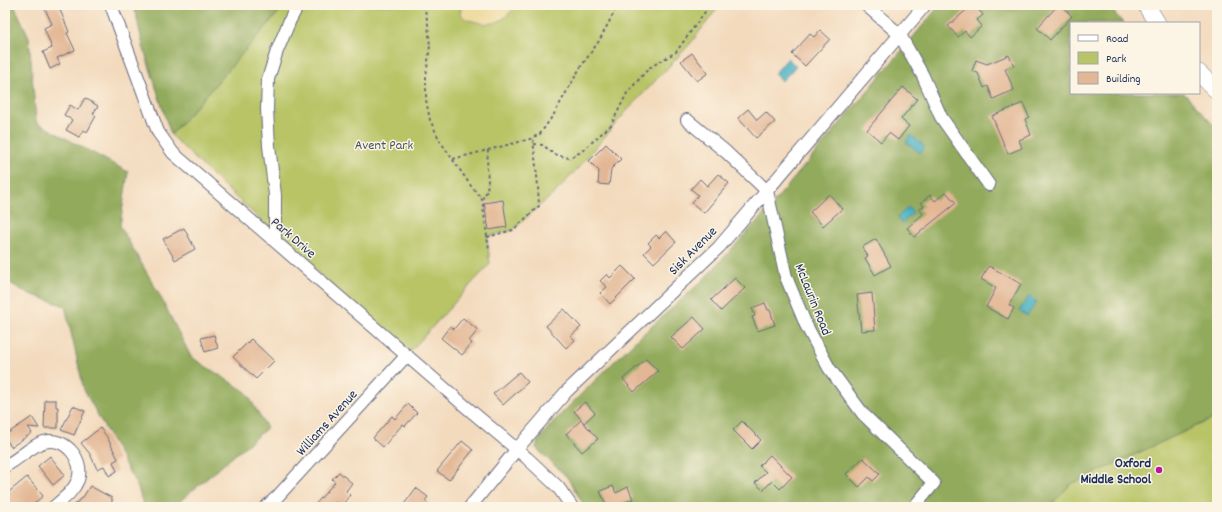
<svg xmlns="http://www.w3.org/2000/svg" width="1222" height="512" viewBox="0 0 1222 512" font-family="Dekko,sans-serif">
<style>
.green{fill:#b8c466;stroke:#6a7a62}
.forest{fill:#92aa5b;stroke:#566c5c}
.sand{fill:#eeda9e;stroke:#84847e}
.water{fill:#41aebf;stroke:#2e6e8e}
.building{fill:#e3b795}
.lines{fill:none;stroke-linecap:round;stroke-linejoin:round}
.minor-casing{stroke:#676b7f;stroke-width:14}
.highway-casing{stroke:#676b7f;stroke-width:18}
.path{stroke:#676b7f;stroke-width:2;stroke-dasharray:3 3;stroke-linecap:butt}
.minor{stroke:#fff;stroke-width:12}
.highway{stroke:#fff;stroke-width:17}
.poi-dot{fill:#b5179e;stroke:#fcf5e5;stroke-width:1.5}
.labels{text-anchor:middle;stroke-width:3;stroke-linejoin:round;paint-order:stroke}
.park-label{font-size:14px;fill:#425460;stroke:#fcf5e5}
.street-label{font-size:14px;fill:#1b2f5e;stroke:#fcf5e5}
.poi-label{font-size:14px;font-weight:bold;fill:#1b2f5e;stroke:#fcf5e5;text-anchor:end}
</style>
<rect width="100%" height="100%" fill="#fcf5e5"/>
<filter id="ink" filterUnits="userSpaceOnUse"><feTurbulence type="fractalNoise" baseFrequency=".025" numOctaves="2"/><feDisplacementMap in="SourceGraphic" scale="8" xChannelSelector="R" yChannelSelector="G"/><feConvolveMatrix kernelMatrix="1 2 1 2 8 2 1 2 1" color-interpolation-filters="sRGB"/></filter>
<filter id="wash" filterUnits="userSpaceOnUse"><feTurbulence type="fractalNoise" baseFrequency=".012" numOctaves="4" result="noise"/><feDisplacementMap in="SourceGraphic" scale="16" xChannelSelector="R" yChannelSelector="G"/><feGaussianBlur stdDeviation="0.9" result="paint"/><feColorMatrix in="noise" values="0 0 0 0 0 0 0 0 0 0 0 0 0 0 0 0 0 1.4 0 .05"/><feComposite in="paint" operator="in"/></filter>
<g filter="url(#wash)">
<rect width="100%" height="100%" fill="#f3dabd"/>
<path class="green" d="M285 5H720L690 44 624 114 580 166 555 193 539 206 513 230 487 237 490 264 474 281 407 355 213 176 171 135Z
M1217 417V507H1049L1071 484 1194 427Z"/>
<path class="forest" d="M7 5H14L29 37 36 122 128 172 120 226 159 294 191 357 246 392 267 428 173 507H144L138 488 84 390 65 306 27 293 5 280V6Z
M134 5H285L171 135 143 46Z
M940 5H1108L1123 23H1071V93H1184L1217 129V417L1194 427 1071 484 1049 507H585L567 477 536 448 538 441 552 423 630 346 703 280 763 215Z"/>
<path class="sand" d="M462 5H516C504 22 493 27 473 21 467 20 464 19 460 13Z"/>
<path class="water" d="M788 58 796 66 782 81 774 74Z
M911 135 925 147 920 153 906 142Z
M908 207 913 213 902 223 897 218Z
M1029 296 1037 302 1027 316 1019 311Z"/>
<g id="blocks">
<path class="building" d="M55 5H58L69 32 67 33 75 50 57 58 60 64 50 69 43 52 52 48 44 28 52 24 45 9Z
M972 5H975L983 15 977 20 982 26 970 37 965 31 958 37 948 26Z
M1058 5H1060L1072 16 1050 40 1037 28Z
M820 30 830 39 805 66 792 54 810 34 814 37Z
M692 53 708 73 697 81 681 61Z
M1009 55 1014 66 1005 69 1014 90 993 99 988 86 984 88 978 73 972 71 976 60 987 64Z
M903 87 917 99 901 119 909 126 898 140 889 133 881 142 867 130Z
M85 98 98 106 93 114 96 116 87 132 84 130 79 137 66 130 72 120 64 115 70 105 78 110Z
M1023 103 1029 117 1025 119 1031 135 1019 140 1022 148 1008 154 992 116Z
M748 109 757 120 766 112 775 122 756 138 738 118Z
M606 144 621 159 611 169 609 185 598 184 599 171 589 161Z
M718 174 729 183 704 213 692 203 698 195 691 189 700 179 707 186Z
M946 192 956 203 914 237 907 228 923 214 919 209 924 206 921 203 930 195 935 201Z
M829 194 842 209 823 226 810 212Z
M503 200 507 227 489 230 484 203Z
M184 228 195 249 175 260 163 239Z
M666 231 676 242 654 263 644 253 651 246 648 243 656 235 659 238Z
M876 239 891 266 875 275 865 258 868 256 862 247Z
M622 266 635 279 610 304 600 293 607 287 600 281 607 274 610 278Z
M989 266 1021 284 1009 305 1014 308 1008 319 986 307 996 288 981 279Z
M735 278 745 288 721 311 711 300Z
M872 293 875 330 861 331 857 295Z
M765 303 768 310H770L775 325 758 331 752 317 755 316 752 308Z
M564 309 581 327 571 336 575 340 566 348 546 326Z
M694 317 705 329 683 349 671 337Z
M463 318 478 330 469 341 472 343 462 355 441 338 450 326 454 329Z
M214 335 218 348 205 352 201 338Z
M251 339 274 361 256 379 233 357Z
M646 359 658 371 634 392 623 379Z
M519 372 528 382 503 405 493 394Z
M45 400H56V407H58V428H44Z
M585 402 595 413 584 423 574 411Z
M408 404 417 413 405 426 403 424 383 447 373 438 392 416 395 419Z
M73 406 85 411 74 435 61 430Z
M32 417 39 428 28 427 32 433 11 447 5 437V435Z
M581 420 598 439 582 452 566 434Z
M742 421 761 440 752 449 733 430Z
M100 428 107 437 118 459 113 462 117 471 109 476 104 466 97 469 90 454 81 443Z
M462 441 473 450 449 480 437 471Z
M770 455 792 477 780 489 772 481 763 490 755 483 766 472 759 466Z
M50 456 65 475 53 485 38 466Z
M863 458 880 474 873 481 869 477 859 487 846 474Z
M339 472 352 483 346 491 350 495 341 507 335 502 330 507H313L335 482 332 479Z
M27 477 43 496 30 507H5V495Z
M90 486 112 498V502L109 507H72L83 497Z
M613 486 616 493 628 487 633 499 623 503 625 507H607L600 491Z
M416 488 428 497 425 501 432 507H402Z"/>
</g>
</g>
<g filter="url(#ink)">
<use href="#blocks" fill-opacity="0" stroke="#676b7f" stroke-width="1"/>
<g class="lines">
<defs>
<path id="minor" d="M111 5 158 132 173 153 465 406 527 458 558 487 572 507
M866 5 900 35 923 76 941 117 989 185
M687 120 726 152 767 191 786 277 806 325 829 368 863 414 934 483 914 507
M275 240V195L269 146 267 109 268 79 277 51 290 20 298 5
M5 466C18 460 33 444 44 442 65 436 85 460 78 480 73 492 63 499 54 507
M266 507 277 497 407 355
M470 507 517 449 566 392 719 247 925 5"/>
<path id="highway" d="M1146 5 1157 23
M1199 73 1217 91"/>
</defs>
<use href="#minor" class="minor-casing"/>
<use href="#highway" class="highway-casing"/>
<path class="path" d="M424 5 428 24 430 46 426 76V100L430 120 440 141 471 186 482 199 489 251
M534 144 543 145 554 154 569 158 581 152 611 125 627 93 649 68 676 52 710 5
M453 159 530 139 540 134 554 114 580 68 599 41 618 5
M482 199 487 191 488 181 487 168 488 150
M487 237 513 230 539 206 538 186 533 138"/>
<use href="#minor" class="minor"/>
<use href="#highway" class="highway"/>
</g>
</g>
<circle class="poi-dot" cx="1159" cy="470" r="4"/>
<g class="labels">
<g class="park-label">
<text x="384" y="149">Avent Park</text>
</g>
<g class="street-label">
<text transform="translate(294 237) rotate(41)" y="5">Park Drive</text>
<text transform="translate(692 250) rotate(-45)" y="5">Sisk Avenue</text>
<text transform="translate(814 299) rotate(68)" y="5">McLaurin Road</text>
<text transform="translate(326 422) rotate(-48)" y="5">Williams Avenue</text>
</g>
<g class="poi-label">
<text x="1151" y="467">Oxford<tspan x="1151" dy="16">Middle School</tspan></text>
</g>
</g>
<rect width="1222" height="512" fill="none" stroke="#fcf5e5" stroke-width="20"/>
<rect x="1070" y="22" width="130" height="72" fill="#fcf5e5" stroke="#a2a6af"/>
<rect x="1078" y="35" width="20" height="6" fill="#ffffff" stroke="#a2a6af"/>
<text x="1106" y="42" font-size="12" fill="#1b2f5e">Road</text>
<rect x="1078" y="52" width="20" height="12" fill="#b8c466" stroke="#a2a6af"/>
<text x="1106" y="62" font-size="12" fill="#1b2f5e">Park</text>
<rect x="1078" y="72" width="20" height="12" fill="#e3b795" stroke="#a2a6af"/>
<text x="1106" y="82" font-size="12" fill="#1b2f5e">Building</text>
</svg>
